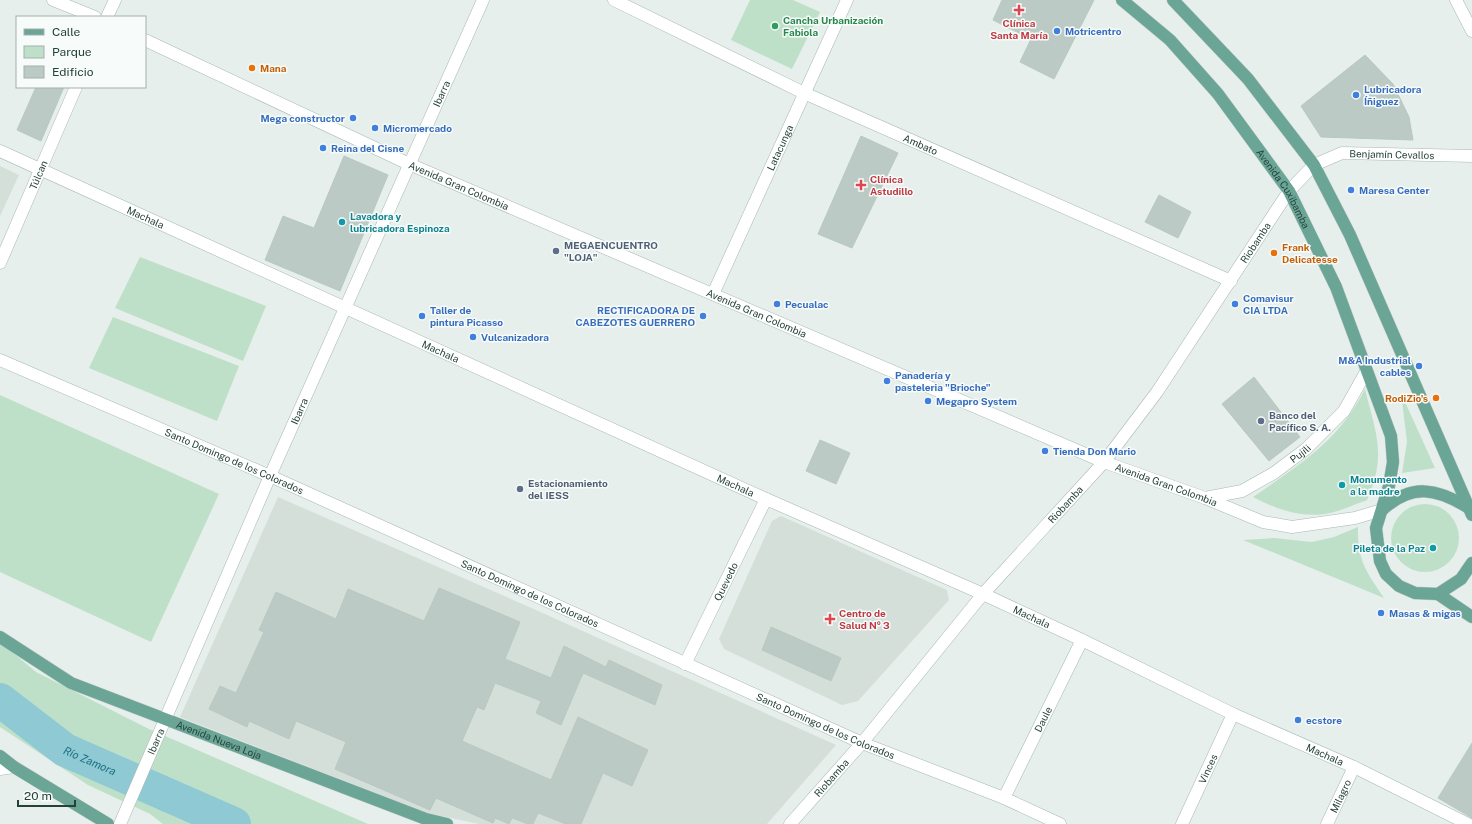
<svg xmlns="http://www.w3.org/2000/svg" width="1472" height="824" viewBox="0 0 1472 824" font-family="'Public Sans',sans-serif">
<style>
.built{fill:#d4dfda}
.green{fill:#bfe0c8}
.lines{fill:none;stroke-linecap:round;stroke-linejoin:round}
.river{stroke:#8ec9d4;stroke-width:34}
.building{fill:#bbcac4;stroke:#b8c9c2}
.minor-casing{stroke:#a8b8b2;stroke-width:13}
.tertiary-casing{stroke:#a8b8b2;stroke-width:13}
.primary-casing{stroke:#c2cac8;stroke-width:13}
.minor{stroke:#fff;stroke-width:12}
.tertiary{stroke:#fff;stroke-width:12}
.primary{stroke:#6aa596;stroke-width:12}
.health-dot{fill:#e0444e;stroke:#f7fbf9;stroke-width:1.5}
.leisure-dot{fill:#2e9e5b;stroke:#f7fbf9;stroke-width:1.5}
.shop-dot{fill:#3f7fe0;stroke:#f7fbf9;stroke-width:1.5}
.food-dot{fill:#e8710a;stroke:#f7fbf9;stroke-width:1.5}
.culture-dot{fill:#0f9aa8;stroke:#f7fbf9;stroke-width:1.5}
.service-dot{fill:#5c6f8a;stroke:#f7fbf9;stroke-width:1.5}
.labels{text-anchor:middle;stroke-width:3;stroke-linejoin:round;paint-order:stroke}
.leisure-label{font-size:10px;font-weight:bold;fill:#27864d;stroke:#f7fbf9;text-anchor:start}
.health-label{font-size:10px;font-weight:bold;fill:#be3a42;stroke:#f7fbf9;text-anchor:start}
.shop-label{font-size:10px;font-weight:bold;fill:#366cbe;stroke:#f7fbf9;text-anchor:start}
.food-label{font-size:10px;font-weight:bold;fill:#c56008;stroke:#f7fbf9;text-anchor:start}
.street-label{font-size:10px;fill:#24423a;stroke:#f7fbf9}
.culture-label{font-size:10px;font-weight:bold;fill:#0d838f;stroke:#f7fbf9;text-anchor:start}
.service-label{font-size:10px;font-weight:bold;fill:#4e5e75;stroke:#f7fbf9;text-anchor:start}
.water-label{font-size:11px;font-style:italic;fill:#1c6f80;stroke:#f7fbf9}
</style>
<rect width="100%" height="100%" fill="#e6efeb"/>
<path class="built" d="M0 166 19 175 0 216Z
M278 497 527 606 836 745 767 824H479L428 813 180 717Z
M781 516 947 590 949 600 858 701 842 705 724 649 719 639 772 521Z"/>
<path class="green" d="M750 0H793L820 12 792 69 731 40Z
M140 257 266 306 243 361 115 308Z
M113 317 239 366 217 421 89 368Z
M1365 389C1376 434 1387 455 1367 500 1356 504 1345 509 1334 512 1305 520 1278 510 1253 497 1299 465 1339 441 1365 389Z
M1401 393 1435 468 1402 473 1407 442Z
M0 395 219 494 151 642 0 572Z
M1391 538a34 34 0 1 1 68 0a34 34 0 1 1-68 0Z
M1358 527C1357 560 1366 571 1384 598L1243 540 1274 538 1312 542 1334 537Z
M0 642 36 672 149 729 368 824H163L150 814 88 785 0 727Z"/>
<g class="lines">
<path class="river" id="s1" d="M0 700 65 750 234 824"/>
</g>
<path class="building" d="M1002 0H1094L1054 79 1020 62 1031 39 993 20Z
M1365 55 1393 84 1409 117 1413 140 1321 137 1301 106Z
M36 87H64L41 141 17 130Z
M861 136 898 153 852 248 818 234Z
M344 156 388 175 340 291 265 260 283 216 314 228Z
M1159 195 1191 212 1178 238 1145 222Z
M1254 377 1300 437 1269 461 1222 404Z
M820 440 850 453 836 484 806 471Z
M439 588 520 622 505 659 551 678 564 646 606 667 609 660 662 685 655 705 583 673 561 725 536 713 541 701 495 683 484 710 477 707 462 741 551 780 578 717 648 750 632 786 603 773 581 824H566L538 813 533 824H528L512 818 509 824 495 818 493 823 436 798 430 810 335 769 346 742 296 721 289 739 249 721 247 727 209 709 220 686 236 693 264 632 259 630 276 592 336 619 348 589 424 621Z
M771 627 841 658 831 681 762 650Z
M1472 743V818L1438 798Z"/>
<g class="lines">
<defs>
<g id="minor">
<path id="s2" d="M614 0 804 93 1231 281"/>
<path d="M1456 0 1472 31"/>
<path d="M107 17 115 0"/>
<path id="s3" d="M0 151 766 499 983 594 1082 640 1233 714 1354 767 1468 824"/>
<path id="s4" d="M0 263 76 87"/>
<path id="s5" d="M713 294 847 0"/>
<path id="s6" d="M0 360 270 476 862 743 1004 798 1060 824"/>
<path id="s7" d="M1205 498 1242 491 1274 473 1306 449 1344 411 1366 372"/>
<path id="s8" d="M685 664 766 499"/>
<path d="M0 769 14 767"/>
<path id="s9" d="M1004 798 1082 640"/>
<path id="s10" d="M120 824 270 476 483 0"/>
<path id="s11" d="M790 824 862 743 983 594 1104 462 1157 392 1289 191 1314 165 1342 153 1472 156"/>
<path id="s12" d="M1182 824 1233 714"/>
<path id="s13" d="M1327 824 1354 767"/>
</g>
<g id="tertiary">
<path d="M53 0 95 17"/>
<path id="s14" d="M145 40 409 164 1104 462 1205 498 1263 522 1292 527 1355 518 1382 510"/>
</g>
<g id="primary">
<path id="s15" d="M1122 0 1170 40 1218 94 1289 191 1336 287 1391 436 1393 462 1389 486 1376 528 1380 561 1386 574 1399 586 1415 593 1438 594 1461 579 1472 563"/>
<path d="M1173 0 1248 79 1314 165 1350 235 1472 515"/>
<path d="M1382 510C1412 483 1436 488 1469 508"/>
<path d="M1438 594 1472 617"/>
<path id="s16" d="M0 637 71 683 426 819 447 824"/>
<path d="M0 756 14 767 108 824"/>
</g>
</defs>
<use href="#minor" class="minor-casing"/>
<use href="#tertiary" class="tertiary-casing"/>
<use href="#primary" class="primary-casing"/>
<use href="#minor" class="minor"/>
<use href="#tertiary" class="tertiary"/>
<use href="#primary" class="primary"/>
</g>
<g class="health-dot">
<path d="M1017 4h4v4h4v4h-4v4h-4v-4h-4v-4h4z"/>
<path d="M859 179h4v4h4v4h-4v4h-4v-4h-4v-4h4z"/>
<path d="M828 613h4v4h4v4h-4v4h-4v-4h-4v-4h4z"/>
</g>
<circle class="leisure-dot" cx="775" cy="26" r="4"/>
<g class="shop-dot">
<circle cx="1057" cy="31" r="4"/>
<circle cx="1356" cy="95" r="4"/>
<circle cx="353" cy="118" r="4"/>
<circle cx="375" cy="128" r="4"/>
<circle cx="323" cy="148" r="4"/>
<circle cx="1351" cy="190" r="4"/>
<circle cx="777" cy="304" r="4"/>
<circle cx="1235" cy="304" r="4"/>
<circle cx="422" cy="316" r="4"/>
<circle cx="703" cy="316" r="4"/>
<circle cx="473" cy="337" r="4"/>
<circle cx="1419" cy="366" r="4"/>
<circle cx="887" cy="381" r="4"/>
<circle cx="928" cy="401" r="4"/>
<circle cx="1045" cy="451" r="4"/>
<circle cx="1381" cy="613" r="4"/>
<circle cx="1298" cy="720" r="4"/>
</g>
<g class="food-dot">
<circle cx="252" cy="68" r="4"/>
<circle cx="1274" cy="253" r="4"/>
<circle cx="1436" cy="398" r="4"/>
</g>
<g class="culture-dot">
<circle cx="342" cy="222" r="4"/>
<circle cx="1342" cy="485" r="4"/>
<circle cx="1433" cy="548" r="4"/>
</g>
<g class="service-dot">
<circle cx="556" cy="251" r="4"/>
<circle cx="1261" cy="421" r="4"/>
<circle cx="520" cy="489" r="4"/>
</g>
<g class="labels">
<g class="leisure-label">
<text x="783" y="24">Cancha Urbanización<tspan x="783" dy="12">Fabiola</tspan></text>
</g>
<g class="health-label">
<text x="1019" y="27" text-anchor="middle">Clínica<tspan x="1019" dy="12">Santa María</tspan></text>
<text x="870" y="183">Clínica<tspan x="870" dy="12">Astudillo</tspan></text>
<text x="839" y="617">Centro de<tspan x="839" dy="12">Salud Nº 3</tspan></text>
</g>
<g class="shop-label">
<text x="1065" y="35">Motricentro</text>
<text x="1364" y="93">Lubricadora<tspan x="1364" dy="12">Íñiguez</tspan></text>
<text x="345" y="122" text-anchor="end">Mega constructor</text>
<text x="383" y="132">Micromercado</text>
<text x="331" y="152">Reina del Cisne</text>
<text x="1359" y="194">Maresa Center</text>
<text x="1243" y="302">Comavisur<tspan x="1243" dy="12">CIA LTDA</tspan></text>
<text x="785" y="308">Pecualac</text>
<text x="430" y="314">Taller de<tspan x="430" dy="12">pintura Picasso</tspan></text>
<text x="695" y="314" text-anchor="end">RECTIFICADORA DE<tspan x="695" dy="12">CABEZOTES GUERRERO</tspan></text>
<text x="481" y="341">Vulcanizadora</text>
<text x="1411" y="364" text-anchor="end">M&amp;A Industrial<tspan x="1411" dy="12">cables</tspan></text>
<text x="895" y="379">Panadería y<tspan x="895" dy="12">pasteleria "Brioche"</tspan></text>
<text x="936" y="405">Megapro System</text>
<text x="1053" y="455">Tienda Don Mario</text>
<text x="1389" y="617">Masas &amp; migas</text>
<text x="1306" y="724">ecstore</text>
</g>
<g class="food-label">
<text x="260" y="72">Mana</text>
<text x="1282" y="251">Frank<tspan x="1282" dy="12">Delicatesse</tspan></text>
<text x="1428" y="402" text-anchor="end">RodiZio's</text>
</g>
<g class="street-label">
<text dy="4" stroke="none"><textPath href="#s10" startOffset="798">Ibarra</textPath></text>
<text dy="4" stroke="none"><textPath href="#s2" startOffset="339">Ambato</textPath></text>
<text dy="4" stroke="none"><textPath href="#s5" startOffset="161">Latacunga</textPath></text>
<text dy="4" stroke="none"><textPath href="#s11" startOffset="924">Benjamín Cevallos</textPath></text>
<text dy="4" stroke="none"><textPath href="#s4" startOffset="96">Túlcan</textPath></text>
<text dy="4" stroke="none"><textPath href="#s14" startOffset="346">Avenida Gran Colombia</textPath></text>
<text dy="4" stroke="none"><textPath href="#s15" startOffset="250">Avenida Cuxibamba</textPath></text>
<text dy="4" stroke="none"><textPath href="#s3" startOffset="160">Machala</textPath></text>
<text dy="4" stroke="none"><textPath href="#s11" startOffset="746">Riobamba</textPath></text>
<text dy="4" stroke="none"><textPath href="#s14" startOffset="670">Avenida Gran Colombia</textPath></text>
<text dy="4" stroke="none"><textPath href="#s3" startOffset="484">Machala</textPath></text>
<text dy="4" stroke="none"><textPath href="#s10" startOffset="450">Ibarra</textPath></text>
<text dy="4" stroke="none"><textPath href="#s7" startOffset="107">Pujili</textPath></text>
<text dy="4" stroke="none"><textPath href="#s6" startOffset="255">Santo Domingo de los Colorados</textPath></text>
<text dy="4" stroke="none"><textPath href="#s14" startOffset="1114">Avenida Gran Colombia</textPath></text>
<text dy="4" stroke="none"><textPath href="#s3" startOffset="808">Machala</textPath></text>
<text dy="4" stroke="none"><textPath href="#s11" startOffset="422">Riobamba</textPath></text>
<text dy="4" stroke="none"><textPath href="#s8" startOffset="92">Quevedo</textPath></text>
<text dy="4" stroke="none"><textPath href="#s6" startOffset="579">Santo Domingo de los Colorados</textPath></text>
<text dy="4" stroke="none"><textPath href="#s3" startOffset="1132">Machala</textPath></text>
<text dy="4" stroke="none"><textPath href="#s9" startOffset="88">Daule</textPath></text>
<text dy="4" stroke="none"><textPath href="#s6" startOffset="903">Santo Domingo de los Colorados</textPath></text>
<text dy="4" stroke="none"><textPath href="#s16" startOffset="243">Avenida Nueva Loja</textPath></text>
<text dy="4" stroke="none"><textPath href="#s10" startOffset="90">Ibarra</textPath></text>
<text dy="4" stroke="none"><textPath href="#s3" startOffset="1456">Machala</textPath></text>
<text dy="4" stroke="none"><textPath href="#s12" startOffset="61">Vinces</textPath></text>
<text dy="4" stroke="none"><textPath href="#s11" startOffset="62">Riobamba</textPath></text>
<text dy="4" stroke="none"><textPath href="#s13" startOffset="31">Milagro</textPath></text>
</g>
<g class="culture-label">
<text x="350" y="220">Lavadora y<tspan x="350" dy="12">lubricadora Espinoza</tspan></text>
<text x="1350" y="483">Monumento<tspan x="1350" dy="12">a la madre</tspan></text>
<text x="1425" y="552" text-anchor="end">Pileta de la Paz</text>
</g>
<g class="service-label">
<text x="564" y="249">MEGAENCUENTRO<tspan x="564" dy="12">"LOJA"</tspan></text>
<text x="1269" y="419">Banco del<tspan x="1269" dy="12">Pacífico S. A.</tspan></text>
<text x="528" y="487">Estacionamiento<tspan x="528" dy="12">del IESS</tspan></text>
</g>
<g class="water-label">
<text dy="4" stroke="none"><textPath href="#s1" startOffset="109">Río Zamora</textPath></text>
</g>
</g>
<rect x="16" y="16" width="130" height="72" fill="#f7fbf9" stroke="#a3b1ad"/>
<rect x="24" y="29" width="20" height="6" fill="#6aa596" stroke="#a3b1ad"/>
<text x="52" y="36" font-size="12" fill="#24423a">Calle</text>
<rect x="24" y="46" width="20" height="12" fill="#bfe0c8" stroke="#a3b1ad"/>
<text x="52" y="56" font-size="12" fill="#24423a">Parque</text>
<rect x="24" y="66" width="20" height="12" fill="#bbcac4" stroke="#a3b1ad"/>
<text x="52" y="76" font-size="12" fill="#24423a">Edificio</text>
<path d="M18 800v6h57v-6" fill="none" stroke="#24423a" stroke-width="2"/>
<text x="24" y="800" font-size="12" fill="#24423a" stroke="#f7fbf9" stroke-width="3" paint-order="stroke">20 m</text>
</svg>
